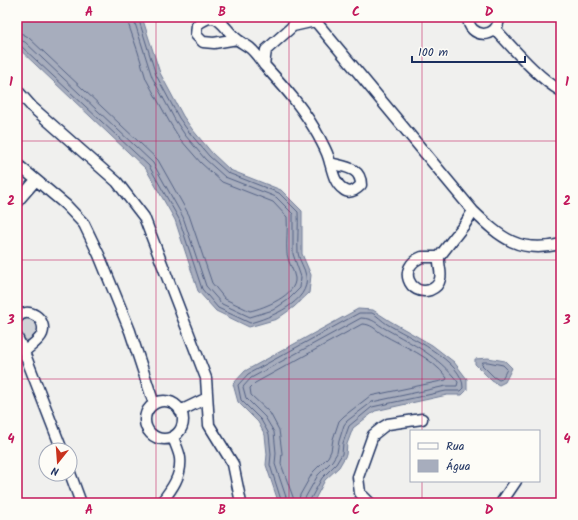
<svg xmlns="http://www.w3.org/2000/svg" width="578" height="520" viewBox="0 0 578 520" font-family="Kalam,sans-serif">
<style>
.green{fill:#d0d3d8;stroke:#76819b}
.water{fill:#a7adbd;stroke:#6f7b97}
.lines{fill:none;stroke-linecap:round;stroke-linejoin:round}
.shore{stroke:#536184;stroke-width:1}
.minor-casing{stroke:#1b2f5e;stroke-width:13}
.minor{stroke:#fdfcf7;stroke-width:10}
.grid{fill:none;stroke:#c2185b;stroke-width:1;stroke-opacity:0.55}
.neatline{fill:none;stroke:#c2185b;stroke-width:1.5}
.grid-label{font-size:13px;text-anchor:middle;font-weight:bold;fill:#c2185b}
</style>
<rect width="100%" height="100%" fill="#f0f0ee"/>
<filter id="ink" filterUnits="userSpaceOnUse"><feTurbulence type="fractalNoise" baseFrequency=".025" numOctaves="2"/><feDisplacementMap in="SourceGraphic" scale="8" xChannelSelector="R" yChannelSelector="G"/><feConvolveMatrix kernelMatrix="1 2 1 2 8 2 1 2 1" color-interpolation-filters="sRGB"/></filter>
<g filter="url(#ink)">
<path class="green" d="M28 317 36 320 41 330 30 341 22 339C15 330 17 320 28 317Z"/>
<path class="water" d="M17 17H142L160 73 183 116 192 129 212 153 230 170 281 190 302 211V254L311 275 309 293 294 307 277 319 249 327 216 311 198 291 175 220 146 169 17 47Z
M358 309 373 310 390 321 432 345 454 362 467 379V390L462 395H447L375 411 353 428 347 444 346 455 339 467 325 480 313 503H281L278 501 266 465 267 454 265 435 258 422 238 402 233 384 245 371Z
M488 358 505 361 512 368 505 382 499 385 492 381 475 364V359Z"/>
<g class="lines">
<path class="shore" d="M17 33 23 34 28 37 158 160 189 215 212 283 225 299 250 311C264 308 297 295 295 278 294 270 288 263 287 254 286 242 288 229 287 217L273 202 222 182 201 163 180 139 170 123 146 79 138 52 128 23 127 17
M17 39 25 42 153 163 183 217 206 286 222 304 250 317 273 310 288 300 300 288 301 277 293 254V214L276 197 225 177 205 159 185 135 175 120 152 77 133 17
M17 44 21 46 149 166 179 219 202 289 218 308 250 323C269 318 311 302 306 276 305 268 299 261 298 253 297 239 299 226 298 212L279 193 228 173 209 156 189 132 179 118 156 75 138 17
M483 362H488L503 365 507 369 502 379 499 380 494 377 482 365Z
M282 503 270 465 271 454 269 434 261 420 241 400 238 385 248 374 359 313C363 313 368 313 372 313 377 315 382 321 387 324 407 336 464 361 463 388L460 391H446L372 407 349 426 343 443 342 454 336 464 322 478 310 500V503
M288 503 275 464 276 453 274 432 265 417 246 398 243 387 251 378 361 318C375 319 375 323 386 329 414 345 437 355 458 382L457 386H446L372 402 347 421 344 425 339 441 337 453 332 461 318 475 305 498V503
M294 503 293 497 281 464 282 453 279 430 270 413 251 395 250 388 255 383 362 324C371 324 375 329 382 334 404 347 431 356 447 378L446 380 370 396 344 416 339 421 333 439 331 451 328 457 313 472 300 495 298 503"/>
<defs>
<path id="minor" d="M312 17 473 211C501 238 519 254 561 244
M468 17C468 39 499 40 499 17
M293 26 315 21
M495 29C514 49 537 77 561 91
M237 39 214 43 203 42 196 35 197 25C219 7 222 28 238 40 242 43 246 45 250 48 256 53 261 61 266 67 287 90 304 109 319 137 322 143 326 150 328 156 332 167 333 182 343 189 350 195 356 190 361 185 361 167 344 167 330 163
M264 65 266 50 293 26 297 17
M17 90 32 107 117 182 144 217 206 378 209 425 233 464 241 503
M17 164 66 205 84 224 99 255 130 331 154 404
M17 202 36 180
M422 257H439C438 265 442 272 440 279 439 284 435 288 430 290 410 297 396 267 422 257Z
M439 257 465 224 473 211
M17 318C27 305 48 319 42 334 40 340 29 347 24 352L17 337
M24 352 62 450
M145 420a19 19 0 1 1 38 0a19 19 0 1 1-38 0Z
M180 411 207 398
M70 473 81 503
M161 503C171 490 182 476 180 458 179 451 175 444 173 437
M370 503 360 493 358 477 373 435 383 427 388 424 422 419
M501 503 516 481"/>
</defs>
<use href="#minor" class="minor-casing"/>
<use href="#minor" class="minor"/>
</g>
</g>
<path class="grid" d="M156 17V503M289 17V503M422 17V431M17 141H561M17 260H561M17 379H561M422 481V503"/>
<rect width="578" height="520" fill="none" stroke="#fdfcf7" stroke-width="44"/>
<rect x="410" y="430" width="130" height="52" fill="#fdfcf7" stroke="#a3aaba"/>
<rect x="418" y="443" width="20" height="6" fill="#fdfcf7" stroke="#a3aaba"/>
<text x="446" y="450" font-size="12" fill="#1b2f5e">Rua</text>
<rect x="418" y="460" width="20" height="12" fill="#a7adbd" stroke="#a3aaba"/>
<text x="446" y="470" font-size="12" fill="#1b2f5e">Água</text>
<g transform="translate(58 462) rotate(197)"><circle r="19" fill="#fdfcf7" stroke="#a3aaba"/>
<path d="M0-3L7 15L0 10L-7 15Z" fill="#c8321e"/>
<text y="-6" font-size="11" font-weight="bold" text-anchor="middle" fill="#1b2f5e">N</text>
</g>
<path d="M412 56v6h113v-6" fill="none" stroke="#1b2f5e" stroke-width="2"/>
<text x="418" y="56" font-size="12" fill="#1b2f5e" stroke="#fdfcf7" stroke-width="3" paint-order="stroke">100 m</text>
<rect x="22" y="22" width="534" height="476" class="neatline"/>
<g class="grid-label">
<text x="89" y="16">A</text>
<text x="222" y="16">B</text>
<text x="356" y="16">C</text>
<text x="489" y="16">D</text>
<text x="11" y="86">1</text>
<text x="567" y="86">1</text>
<text x="11" y="205">2</text>
<text x="567" y="205">2</text>
<text x="11" y="324">3</text>
<text x="567" y="324">3</text>
<text x="11" y="443">4</text>
<text x="567" y="443">4</text>
<text x="89" y="514">A</text>
<text x="222" y="514">B</text>
<text x="356" y="514">C</text>
<text x="489" y="514">D</text>
</g>
</svg>
